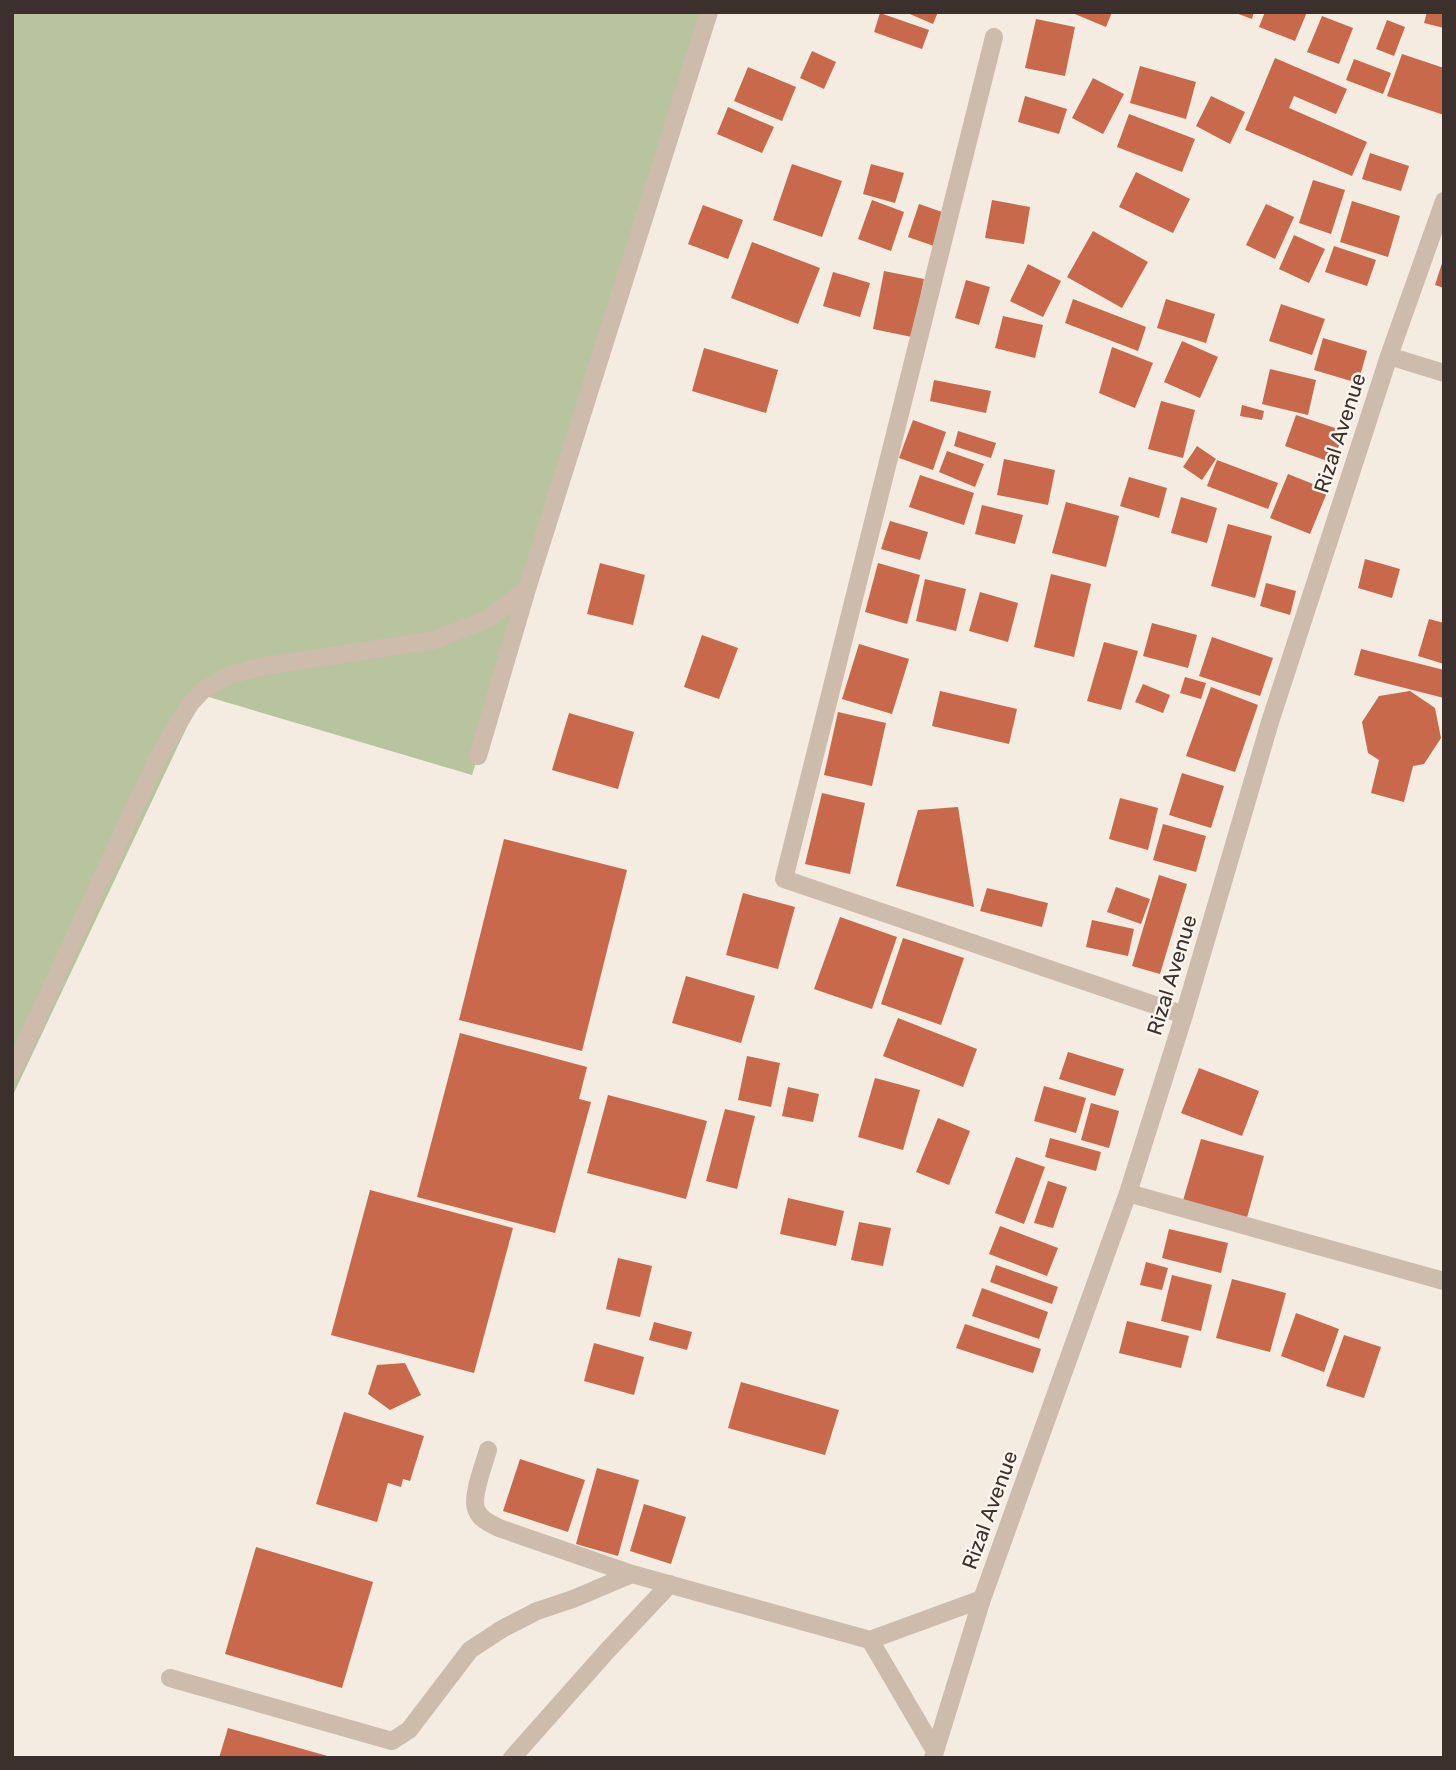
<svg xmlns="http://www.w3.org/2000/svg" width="1456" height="1770" viewBox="0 0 1456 1770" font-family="Rubik,sans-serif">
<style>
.green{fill:#b8c4a0}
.building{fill:#c8694b}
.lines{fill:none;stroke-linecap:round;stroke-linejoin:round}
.minor{stroke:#cdbbac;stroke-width:18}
.labels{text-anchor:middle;stroke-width:5;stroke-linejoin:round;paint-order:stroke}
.street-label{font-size:21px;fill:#3b302b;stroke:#fbf5ee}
</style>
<rect width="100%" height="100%" fill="#f4ebe1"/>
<path class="green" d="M12 12H718L472 775 202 695 12 1097Z"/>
<path class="building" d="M905 12H938L933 24Z
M1070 12H1112L1106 27Z
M1233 12H1254L1252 19Z
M1265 12H1307L1295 41 1259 27Z
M1427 12H1444V28L1424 23Z
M880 13 929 30 922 49 874 32Z
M1322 16 1353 28 1339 64 1307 52Z
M1036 19 1075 27 1065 76 1025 68Z
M1387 20 1405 27 1394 56 1376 49Z
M812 51 836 62 824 89 800 78Z
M1402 54 1444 68V115L1387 96Z
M1275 58 1347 89 1336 114 1294 96 1289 108 1367 142 1352 176 1245 130Z
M1354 59 1391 73 1383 94 1346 80Z
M1140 66 1196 82 1186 119 1130 103Z
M748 67 796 87 782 121 734 101Z
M1093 78 1124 94 1103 134 1072 118Z
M1025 96 1067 109 1059 134 1018 122Z
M1211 96 1245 112 1230 144 1196 126Z
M728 107 774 127 762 153 717 134Z
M1129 114 1195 139 1182 172 1117 147Z
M1370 153 1409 166 1401 191 1362 179Z
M792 164 842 181 822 237 773 220Z
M871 164 904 173 895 203 863 194Z
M1136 172 1190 199 1173 233 1119 207Z
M1313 180 1345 190 1331 234 1299 223Z
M872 200 904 212 891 251 858 239Z
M992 200 1030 207 1024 244 985 238Z
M1352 201 1400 216 1388 257 1340 242Z
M919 204 945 213 934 246 908 237Z
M1266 204 1294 217 1275 259 1246 245Z
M703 205 743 220 728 259 688 244Z
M1093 231 1148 262 1122 308 1067 277Z
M1294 235 1325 249 1309 283 1279 269Z
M752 242 820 268 798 324 731 298Z
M1334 246 1376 260 1367 286 1325 272Z
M1443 260H1444V288L1435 285Z
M1028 264 1061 281 1043 317 1010 301Z
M884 271 924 279 912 337 873 329Z
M833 272 870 283 860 317 823 306Z
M966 280 990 287 979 325 955 318Z
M1073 299 1146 327 1138 351 1065 323Z
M1166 299 1215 314 1206 343 1157 328Z
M1281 304 1325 319 1312 355 1269 341Z
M1003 316 1043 325 1035 358 995 348Z
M1323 338 1367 351 1358 383 1314 370Z
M1182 341 1218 357 1200 398 1164 382Z
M1112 347 1153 363 1135 408 1099 393Z
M704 348 778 370 766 413 692 391Z
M1270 369 1316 380 1308 415 1262 404Z
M934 380 991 391 986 413 930 401Z
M1161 401 1195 410 1183 458 1148 449Z
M1242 405 1264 411 1262 420 1240 416Z
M1296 415 1344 431 1333 463 1285 446Z
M913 420 946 432 933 470 899 458Z
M958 431 996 443 991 458 954 446Z
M1197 446 1216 459 1202 480 1183 467Z
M947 451 984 464 975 487 939 472Z
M1004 459 1055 470 1048 505 997 495Z
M1217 460 1278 483 1268 509 1207 486Z
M1288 474 1328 490 1310 534 1270 518Z
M920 475 974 493 964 525 909 507Z
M1129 477 1167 488 1159 518 1120 506Z
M1181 497 1217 508 1207 543 1171 533Z
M1066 502 1119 516 1106 567 1052 553Z
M982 505 1023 515 1015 544 975 534Z
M890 521 928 532 920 560 881 549Z
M1228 524 1272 536 1255 598 1211 586Z
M1365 559 1400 569 1392 598 1358 588Z
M600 563 645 575 633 625 587 614Z
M878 563 920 575 907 624 865 612Z
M1051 574 1091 584 1074 657 1034 647Z
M925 579 966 589 956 631 916 621Z
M1266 583 1296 591 1290 615 1260 606Z
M980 592 1018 603 1008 642 969 631Z
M1429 619 1444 623V664L1418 656Z
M1152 623 1197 635 1188 668 1143 656Z
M702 635 738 648 719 699 684 687Z
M1212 637 1273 658 1260 696 1199 676Z
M1104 642 1138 651 1121 710 1087 701Z
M859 644 909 659 892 714 842 699Z
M1361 649 1444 670V698L1354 675Z
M1185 677 1206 683 1201 699 1180 693Z
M1143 684 1170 695 1163 713 1135 702Z
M1211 687 1258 705 1235 772 1186 756Z
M940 691 1017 709 1009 744 932 726Z
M1410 691 1435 708 1441 738 1424 764 1413 766 1404 802 1371 793 1379 760 1368 753 1362 722 1379 696Z
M838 712 886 723 872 786 824 775Z
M569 713 634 732 618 789 552 770Z
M1182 773 1224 786 1211 828 1169 815Z
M822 793 865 803 850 874 805 864Z
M1120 798 1158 808 1148 850 1109 839Z
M958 807 974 907 896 886 918 810Z
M1163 824 1206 836 1196 872 1153 860Z
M504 839 627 870 582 1051 459 1020Z
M1159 875 1187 884 1160 974 1132 966Z
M1116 887 1150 899 1141 924 1107 912Z
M987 888 1048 903 1042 927 980 911Z
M743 893 795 907 778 969 726 955Z
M840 917 897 937 872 1009 814 989Z
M1092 920 1134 929 1128 956 1086 947Z
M903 938 964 958 941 1025 881 1004Z
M686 976 755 996 741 1043 672 1023Z
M898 1018 977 1049 963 1087 883 1056Z
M460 1033 587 1067 579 1099 591 1102 555 1233 417 1197Z
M1068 1052 1124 1069 1115 1096 1059 1079Z
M747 1056 780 1063 771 1107 738 1100Z
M1199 1068 1259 1091 1242 1136 1181 1113Z
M875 1078 920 1090 903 1150 858 1137Z
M1044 1086 1086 1098 1076 1133 1034 1121Z
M788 1087 819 1094 813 1122 782 1116Z
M608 1095 707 1121 686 1199 587 1173Z
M1091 1103 1119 1111 1109 1148 1081 1140Z
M725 1109 755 1116 737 1189 706 1181Z
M938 1118 970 1131 949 1185 916 1172Z
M1050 1138 1101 1152 1096 1171 1045 1157Z
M1201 1139 1264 1156 1246 1221 1182 1204Z
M1016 1157 1045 1167 1024 1224 995 1213Z
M1048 1181 1067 1187 1053 1228 1034 1223Z
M370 1190 513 1228 474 1373 331 1335Z
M788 1198 844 1211 836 1246 780 1234Z
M859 1222 891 1228 883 1266 851 1260Z
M1000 1226 1058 1248 1047 1276 989 1254Z
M1169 1229 1228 1243 1221 1273 1162 1258Z
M618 1258 652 1266 640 1317 606 1309Z
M1146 1262 1168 1268 1162 1290 1140 1285Z
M996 1265 1058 1287 1052 1304 990 1282Z
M1172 1275 1212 1285 1201 1331 1161 1321Z
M1232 1279 1286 1293 1270 1352 1216 1338Z
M982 1288 1048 1312 1039 1339 972 1316Z
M1296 1313 1339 1329 1324 1372 1281 1356Z
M1127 1321 1189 1336 1181 1368 1119 1353Z
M654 1322 692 1332 687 1350 649 1340Z
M965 1324 1041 1349 1033 1373 956 1348Z
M1344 1335 1381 1347 1364 1398 1326 1386Z
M594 1343 644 1357 634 1395 584 1381Z
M405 1363 421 1395 390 1410 368 1394 377 1365Z
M741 1382 839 1410 825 1455 728 1428Z
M344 1412 424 1436 410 1481 403 1479 401 1487 388 1483 377 1522 316 1504Z
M520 1459 585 1480 568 1532 503 1511Z
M597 1468 639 1480 618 1556 576 1544Z
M644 1504 686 1517 671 1564 630 1551Z
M256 1547 373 1582 342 1688 225 1654Z
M228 1728 331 1757V1758H219Z"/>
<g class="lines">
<path class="minor" d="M994 37 784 879 1184 1015
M1389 356 1444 373
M478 756 527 589 709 12
M12 1072 157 759 190 704 203 690 230 675 265 666 435 640 488 619 527 589
M1128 1193 1444 1281
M488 1450C484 1465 470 1498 477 1511 481 1520 491 1524 499 1528L632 1574 870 1640
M870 1640 935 1751
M870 1640 982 1599
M170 1678 392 1741 409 1730 470 1650 502 1629 537 1611 573 1599 632 1574
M512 1758 607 1651 670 1584
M933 1758 982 1599 1128 1193 1184 1015 1270 722 1389 356 1444 201"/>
</g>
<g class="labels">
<g class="street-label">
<text transform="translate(1340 433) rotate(-72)" y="7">Rizal Avenue</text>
<text transform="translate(1172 975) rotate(-73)" y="7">Rizal Avenue</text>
<text transform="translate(990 1510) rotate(-70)" y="7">Rizal Avenue</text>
</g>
</g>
<rect width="1456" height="1770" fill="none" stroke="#3b302b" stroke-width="28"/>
</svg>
